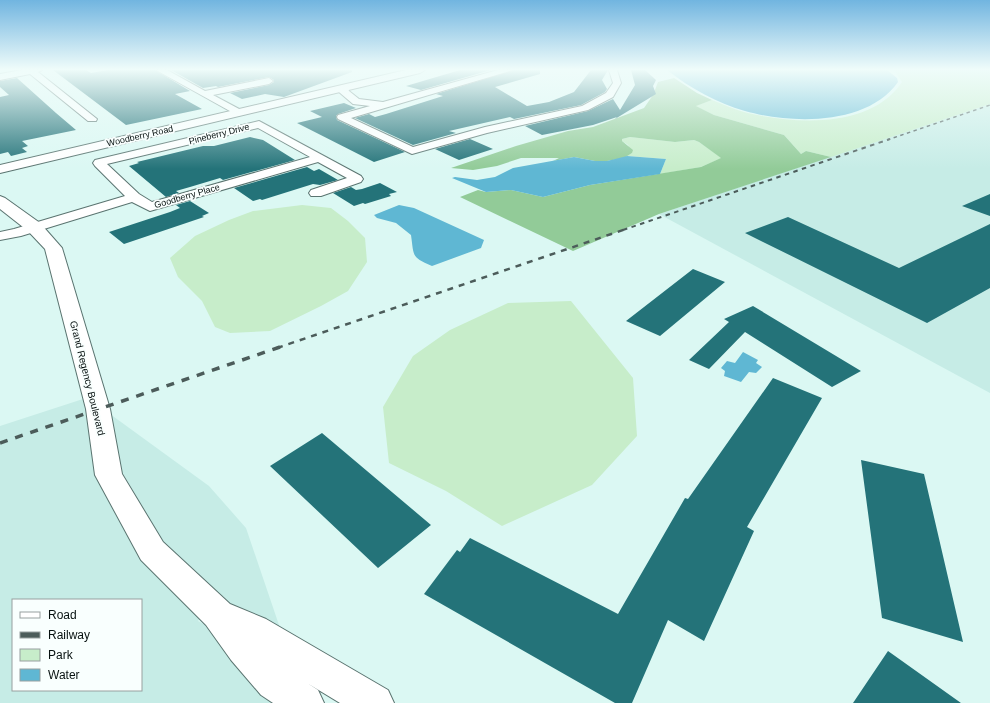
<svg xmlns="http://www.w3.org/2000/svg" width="990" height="703" viewBox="0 0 990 703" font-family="Arial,sans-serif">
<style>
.built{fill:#c6ece6;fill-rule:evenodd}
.green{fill:#c7edca}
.forest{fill:#92cb98}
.water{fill:#5fb7d3}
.building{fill:#247379}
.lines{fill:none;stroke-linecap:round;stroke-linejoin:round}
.minor-casing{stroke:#5a7470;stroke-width:2}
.tertiary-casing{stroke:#5a7470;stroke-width:2}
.minor{fill:#fff;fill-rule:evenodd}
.tertiary{fill:#fff;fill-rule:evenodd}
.rail-far3{stroke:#4c5c5a;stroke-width:1.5;stroke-dasharray:3.5 3.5;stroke-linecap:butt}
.rail-far2{stroke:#4c5c5a;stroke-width:2;stroke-dasharray:4.5 4.5;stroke-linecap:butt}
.rail-far1{stroke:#4c5c5a;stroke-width:2.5;stroke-dasharray:6 6;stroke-linecap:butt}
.rail{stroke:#4c5c5a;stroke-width:3.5;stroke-dasharray:8 8;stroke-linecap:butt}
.labels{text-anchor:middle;stroke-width:3.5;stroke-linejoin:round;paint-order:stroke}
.far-street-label{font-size:9px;fill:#071110;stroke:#f9fffe}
.street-label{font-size:10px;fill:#071110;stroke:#f9fffe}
</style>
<rect width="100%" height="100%" fill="#dbf8f3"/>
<path class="built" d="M990 104V393L659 214 850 150Z
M83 399 97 479 141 559 200 618 198 621 207 626 274 703H0V426ZM13 600H141V690H13Z
M110 414 209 486 246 528 280 628 229 603 223 596 221 597 164 543 121 470Z"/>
<path class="green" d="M894 70H990V104L831 157 806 151 801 154 784 135 714 115 695 106 712 100C723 104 733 109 744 112 792 124 870 130 902 82Z
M630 137 675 142 694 140 699 142 722 158 701 167 660 174 666 159 627 156 632 153 628 145 622 141V139Z
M302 205 331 208 348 221 365 238 367 262 348 291 321 306 270 331 230 333 215 327 202 301 178 277 170 258 195 236 229 220 253 211Z
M571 301 633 378 637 436 592 485 502 526 446 491 389 463 383 407 413 356 450 330 508 303Z"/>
<path class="forest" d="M674 78 697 93 712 100 696 106 714 115 784 135 801 154 806 151 831 157 659 214 573 251 460 197 478 190 486 192 511 190 543 197 590 185 701 167 721 158 699 142 694 140 675 142 630 137 622 139V141L633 150 632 153 624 158 607 161H595L574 157 553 161 559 158H521L497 166 473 170 451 168 516 146 568 131 593 127 644 108 653 95 658 82Z"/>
<path class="water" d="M667 70H887L897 78 898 82C867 126 791 124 745 111 717 103 690 88 667 70Z
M627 156 666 159 660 174 590 185 543 197 511 190 486 192 452 178 455 177 477 180 495 177 513 168 574 157 595 161H607Z
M399 205 414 208 484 240 481 248 432 266C411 257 414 256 411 235L396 223 377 218 374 215Z
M743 352 758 360 756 363 762 367 756 373 749 372 741 382 724 376 725 371 721 368 727 361 735 363Z"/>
<path class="building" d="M53 70H86L91 73 108 70H155L190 91 175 94 202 109 126 125Z
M171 70H352V72L284 97 265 94 242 99 230 93 269 85 274 82V80L269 77 218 87 216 86 203 88Z
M460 70H491L421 90 406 86Z
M514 70H540V74L495 87 527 106 549 102 574 92 591 70H608L602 80 607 89 605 92 581 105 514 119 510 117 449 131 456 133 413 145 355 118 369 114 375 117 386 114 443 96 436 94Z
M631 70H645L656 80 653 86 656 94 615 119 617 117 593 125 542 135 525 126 588 111 613 99 620 110 635 85Z
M17 78 56 113 76 130 22 141 28 146 22 148 27 152 11 156 8 152 0 154V97L9 95 0 87V81Z
M344 103 356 108 338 114 336 116 337 120 405 152 374 162 297 123 322 117 310 111Z
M250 137 263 140 295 160 223 180 220 178 190 187 176 191 179 193 166 197 129 166 139 163 137 162 203 146H214Z
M470 139 493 149 459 160 435 149Z
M307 167 314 171 319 169 338 180 320 185 313 184 262 200 260 199 253 201 234 188Z
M380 183 397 192 389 194 391 196 365 204 363 203 354 206 333 193 351 187 356 190 362 189Z
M990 194V216L962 206Z
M190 201 209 213 202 216 204 217 124 244 109 232 170 212 180 208 176 205Z
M788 217 899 268 990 224V288L927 323 745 233Z
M693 269 725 282 660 336 626 321Z
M753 306 861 371 832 387 745 332 709 369 689 360 729 322 724 319Z
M773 378 822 398 747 527 754 531 704 641 668 620 632 703H615L424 594 457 550 460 552 470 538 618 614 685 498 688 499Z
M322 433 431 525 378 568 270 466Z
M861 460 924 474 963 642 882 618Z
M888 651 961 703H853Z"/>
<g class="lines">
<defs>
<path id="minor" d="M22 70H42L38 72 97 119 96 121H88L30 74 0 80V74Z
M156 70H167L205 91 269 78 273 81 269 84 213 95 241 110 242 112 237 115Z
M498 70H513L351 118 413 147 485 127 582 106 606 93 613 83 609 70H617L621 83 613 97 588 110 487 133 412 154 338 119 337 117 338 115 370 106 353 104 339 92 341 86H347L349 91 359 99 383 102Z
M259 121 361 176 363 179 361 182 321 196H311L309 193 311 190 347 178 318 162 150 211 132 202 21 236 0 240V232L14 229 125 196 95 166 93 163 95 160ZM258 128 310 157 152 202 139 194 107 164Z"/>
<path id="tertiary" d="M406 70H425L420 73 0 173V165Z
M0 196 5 198 40 223 62 248 110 409 122 474 163 542 230 604 266 619 388 690 394 703H340L307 683 318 690 324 703H273L261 695 231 660 206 625 141 560 95 475 86 409 45 249 28 231 0 209Z"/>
</defs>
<use href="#minor" class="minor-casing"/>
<use href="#tertiary" class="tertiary-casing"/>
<use href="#minor" class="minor"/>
<use href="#tertiary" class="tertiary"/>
<path class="rail-far3" d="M887 140 990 105"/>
<path class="rail-far2" d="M623 230 890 139"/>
<path class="rail-far1" d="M277 348 626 229"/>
<path class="rail" d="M0 443 280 347"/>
</g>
<linearGradient id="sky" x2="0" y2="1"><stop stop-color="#71b5e0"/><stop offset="0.41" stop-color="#effcfa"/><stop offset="1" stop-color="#effcfa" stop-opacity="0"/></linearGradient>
<rect width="990" height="169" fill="url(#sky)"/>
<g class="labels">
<g class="far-street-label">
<text transform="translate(219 134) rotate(-14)" y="3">Pineberry Drive</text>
<text transform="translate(140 136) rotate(-13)" y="3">Woodberry Road</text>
<text transform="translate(187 196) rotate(-16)" y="3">Goodberry Place</text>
</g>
<g class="street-label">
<text transform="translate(88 378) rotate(76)" y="4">Grand Regency Boulevard</text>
</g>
</g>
<rect x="12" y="599" width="130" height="92" fill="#f9fffe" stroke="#98a09f"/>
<rect x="20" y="612" width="20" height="6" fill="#ffffff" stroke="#98a09f"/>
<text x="48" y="619" font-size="12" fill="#071110">Road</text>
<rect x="20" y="632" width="20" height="6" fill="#4c5c5a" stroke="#98a09f"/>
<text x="48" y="639" font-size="12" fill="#071110">Railway</text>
<rect x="20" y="649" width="20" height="12" fill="#c7edca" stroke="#98a09f"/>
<text x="48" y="659" font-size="12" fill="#071110">Park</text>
<rect x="20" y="669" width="20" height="12" fill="#5fb7d3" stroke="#98a09f"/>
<text x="48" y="679" font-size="12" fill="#071110">Water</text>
</svg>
